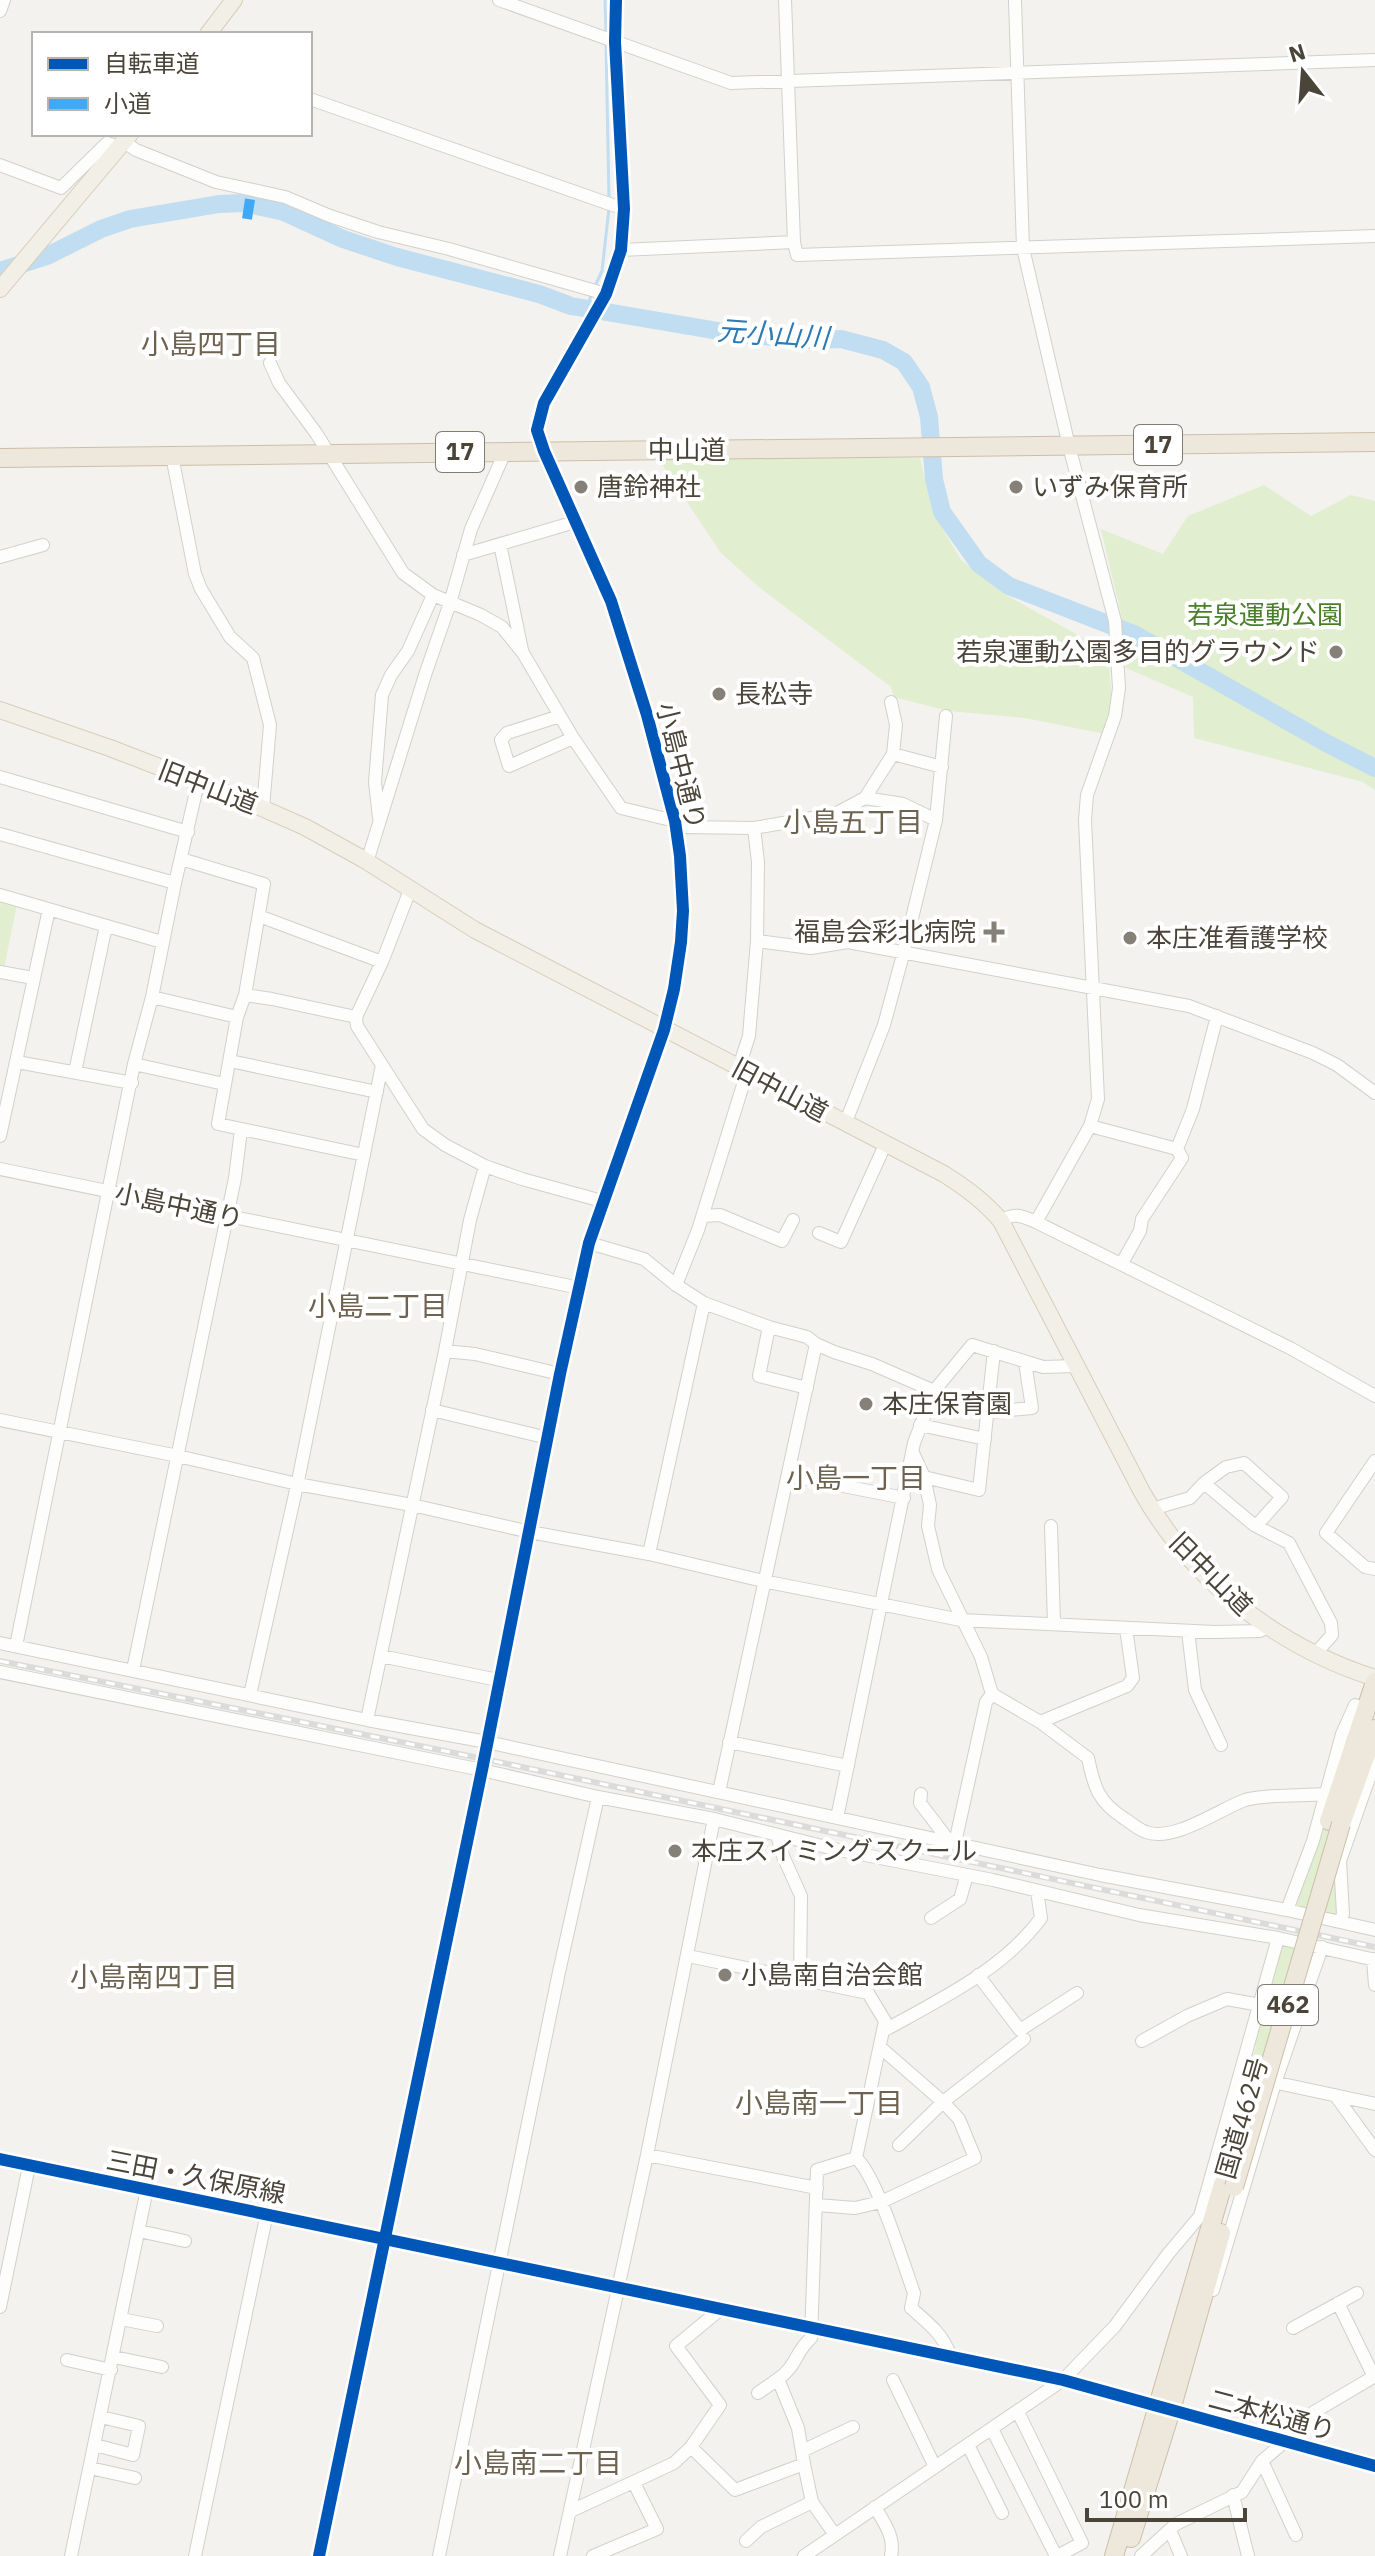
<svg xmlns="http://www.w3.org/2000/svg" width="1375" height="2556" viewBox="0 0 1375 2556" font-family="'IBM Plex Sans','Noto Sans JP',sans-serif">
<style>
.green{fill:#e1eecf}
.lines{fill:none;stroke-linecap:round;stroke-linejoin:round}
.stream{stroke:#c0ddf1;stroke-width:3}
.river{stroke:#c0ddf1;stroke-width:18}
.minor-casing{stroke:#d2d0cb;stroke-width:14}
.major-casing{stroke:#d6cebb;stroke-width:18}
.highway-casing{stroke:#ccbfa9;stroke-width:20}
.minor{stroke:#fdfdfc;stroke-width:12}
.major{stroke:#f2efe6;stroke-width:16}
.highway{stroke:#ede8db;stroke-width:18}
.rail-casing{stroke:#dbdbda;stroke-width:6}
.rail{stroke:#fff;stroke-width:3;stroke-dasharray:9;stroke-linecap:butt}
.highway-bridge-casing{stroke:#ccbfa9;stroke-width:20;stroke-linecap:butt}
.highway-bridge{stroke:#ede8db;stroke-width:18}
.quiet{stroke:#3fa9f5;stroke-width:10;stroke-dasharray:20 10;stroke-linecap:butt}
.cycleway-casing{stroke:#fff;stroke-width:17}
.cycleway{stroke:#0057b8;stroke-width:12}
.poi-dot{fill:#868178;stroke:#fff;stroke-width:3}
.labels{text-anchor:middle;stroke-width:8;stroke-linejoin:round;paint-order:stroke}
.shield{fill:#fff;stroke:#817c74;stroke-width:2}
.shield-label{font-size:24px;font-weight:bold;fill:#4b4439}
.street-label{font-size:26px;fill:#4b4439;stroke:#fff}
.poi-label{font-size:26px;fill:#4b4439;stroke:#fff;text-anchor:start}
.park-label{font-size:26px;fill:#4a7f2a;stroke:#fff}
.water-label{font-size:28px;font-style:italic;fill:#2e7ab2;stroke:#fff}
.neighbourhood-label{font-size:28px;fill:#6e6250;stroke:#fff}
</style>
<rect width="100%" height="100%" fill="#f4f2ee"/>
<path class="green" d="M657 457 920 458 926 484 941 526 961 560 1006 595 1108 652 1112 702 1105 734 1025 718 948 711 894 697 891 687 760 588 721 553Z
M1264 485 1311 516 1351 495 1375 501V790L1363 782 1194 738 1193 697 1126 668 1123 623 1101 529 1163 554 1188 516Z
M0 900 17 905 4 968 0 967Z
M1319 1829 1345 1835 1341 1910 1337 1916 1292 1908Z
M1282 1943 1318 1951 1275 2074 1249 2068 1256 2046 1253 2044Z"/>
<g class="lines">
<path class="stream" d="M605 0 606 32
M606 44 609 200
M595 286 602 271 609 208
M586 309 592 293"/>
<path class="river" d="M0 271 47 256 101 229 130 219 219 204 244 203 284 212 343 239 397 257 539 294 571 306 736 334 812 340 841 339 883 350 904 362 921 387 929 417 934 479 942 512 979 564 1009 586 1136 635 1328 744 1375 768"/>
<defs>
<path id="minor" d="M499 0 731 83 1375 60
M785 0 794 242 797 255 1375 236
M1015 0 1023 248 1069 446 1115 621 1119 688 1115 716 1087 795 1085 820 1098 1099 1090 1126 1036 1222
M0 11 4 0
M310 99 624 209
M124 142 136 150 216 182 285 197 330 216 378 232 449 249 606 294
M0 165 61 188 107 143 119 147
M621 250 794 242
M270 363 279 383 316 433 403 573 433 595 481 615 502 627 523 653 573 738 621 808 675 821 684 827 754 828 835 814 865 798 893 754 896 725 891 702
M172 456 195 574 201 589 230 637 253 658 270 725 263 808
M500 544 522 650
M463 555 575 522
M0 557 43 545
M560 716 507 733 501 740 509 766 573 738
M893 754 942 767
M0 777 188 832
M865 798 903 804 936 820
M379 818 375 782 382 695 391 675 408 651 433 595
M0 834 175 883
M181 859 264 884 245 995 237 1017 218 1124 364 1155
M367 862 426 672 450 603 471 529 505 452
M410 890 382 962 356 1017 357 1026 423 1129 445 1145 485 1166 522 1179 602 1201
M0 895 162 942
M259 916 382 962
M757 941 811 948 848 942 1189 1006 1313 1053 1337 1065 1375 1093
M0 972 33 978
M245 995 272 999 356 1017
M152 997 237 1017
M230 1061 377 1092
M17 1062 132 1083
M134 1064 224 1084
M739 1067 749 1036 757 941 758 862 754 828
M75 1072 106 926
M845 1124 884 1025 904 951 936 820 946 716
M1090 1126 1177 1149
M0 1136 49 909
M0 1169 580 1288
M703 1216 720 1215 782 1241 793 1220
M1001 1221C1014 1212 1022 1216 1036 1222L1290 1348 1375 1396
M819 1233 841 1242 885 1145
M589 1243 644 1259 676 1285 704 1303 769 1327 807 1337 816 1344 834 1352 872 1364 934 1391
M1122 1263 1140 1231 1142 1219 1182 1158 1177 1149 1193 1109 1217 1016
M676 1285 698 1230 747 1072
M769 1327 759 1376 807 1388
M445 1351 475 1354 560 1374
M432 1410 548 1438
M989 1412 1032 1408 1025 1362
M0 1420 178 1456 297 1484 412 1505 530 1532 649 1554 763 1581 961 1620 1215 1632 1260 1631 1268 1627
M920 1425 985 1439
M913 1453 924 1477 930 1505 928 1526 938 1569 981 1657 992 1694 1040 1722 1088 1758C1094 1787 1098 1802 1125 1819 1131 1823 1139 1830 1146 1832 1175 1842 1218 1810 1245 1800 1263 1794 1304 1796 1325 1794
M1375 1461 1326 1533 1365 1567 1375 1569
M788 1475 904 1498
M924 1477 979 1490 994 1351
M1204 1483 1226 1467 1244 1463 1282 1497 1256 1526
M1152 1509 1190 1498 1204 1483 1254 1525 1289 1543 1331 1623 1332 1635 1315 1654
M1051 1526 1054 1624
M649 1554 704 1303
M1188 1631 1195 1690 1221 1745
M0 1643 367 1720 487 1742 1100 1875 1287 1910 1375 1930
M16 1646 134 1064 152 997 175 883 198 783
M381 1656 498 1680
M133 1670 235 1178 241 1130
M0 1672 482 1770 598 1797 714 1819 834 1849 993 1880 1139 1915 1278 1938 1375 1960
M250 1695 298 1481 382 1065
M367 1720 445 1351 470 1220 485 1166
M1040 1722 1127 1686 1133 1678 1126 1628
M729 1742 848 1766
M719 1792 816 1344
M921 1794 920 1803 946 1837V1842
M837 1818 914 1443 934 1391 972 1345 1043 1367 1076 1366
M777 1835 783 1856 801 1896 800 1980
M955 1843 986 1702 992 1694
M1287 1910 1313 1841 1342 1734 1355 1705 1365 1709
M931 1918 960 1899 967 1875
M1340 1922 1343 1914 1340 1861 1375 1761
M688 1956 868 1993 885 2021 856 2158 817 2170 811 2338C795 2352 797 2366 778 2379L798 2428 804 2464
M1373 1959 1375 1985
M978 1975 1020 2030 1077 1993
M885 2030C939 2000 1004 1969 1041 1918L1037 1891
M1142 2041 1187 2016 1227 1999 1260 2005
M1240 2075 1375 2104
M1335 2095 1375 2150
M899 2145 943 2102 1024 2039
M647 2155 817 2188
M856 2158C877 2176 903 2263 914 2293L911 2308C927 2322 943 2334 950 2355
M0 2159 1063 2380 1375 2466
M817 2205 855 2208 881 2202 975 2158 959 2119 943 2102 881 2048
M139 2231 185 2241
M1213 2290 1275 2083 1322 1947
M1338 2303 1374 2377
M0 2307 29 2166
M121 2319 157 2326
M1293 2328 1357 2293
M114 2357 162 2367
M67 2360 111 2370
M893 2380 935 2467
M758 2393 778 2379
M1018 2412 1082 2543 1057 2556
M992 2429 1056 2556
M95 2445 133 2455 139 2426 101 2417
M968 2445 1002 2513
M691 2447 735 2490 804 2464 812 2502 835 2535
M802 2451 853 2427
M1262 2461 1296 2535
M90 2468 135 2478
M1233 2495 1248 2556
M875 2507C885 2524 895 2537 891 2556
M571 2511 674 2463 691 2447 720 2405 676 2346 722 2308
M1170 2530 1181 2556
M746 2541 761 2527 812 2502
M71 2556 147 2189
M195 2556 267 2213
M319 2556 482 1770 560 1374 589 1243 664 1030 674 989 681 942 683 911 680 856 675 821 647 715 611 601 544 451 537 430 544 403 606 294 621 250 624 209 615 42 616 0
M439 2556 559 1972 598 1797
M560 2556 647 2155 714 1819
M593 2556 657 2529 634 2483
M804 2556 1063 2380 1115 2326 1168 2254 1200 2216 1278 1938
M1141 2556 1176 2524 1242 2492 1262 2461 1296 2432 1314 2412 1375 2376"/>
<path id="major" d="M208 34 234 0
M0 289 130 134
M0 710 110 748 237 797 305 827 363 859 475 930 944 1174C966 1188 984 1201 1001 1221L1142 1492C1192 1581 1278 1647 1375 1678"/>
<path id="highway" d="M0 458 1375 442
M1329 1821 1375 1682
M1341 1824 1375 1729
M1131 2538 1171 2410 1221 2233
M1114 2556 1223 2184"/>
</defs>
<use href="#minor" class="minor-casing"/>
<use href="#major" class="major-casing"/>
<use href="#highway" class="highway-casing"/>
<use href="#minor" class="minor"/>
<use href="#major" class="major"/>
<use href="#highway" class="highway"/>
<defs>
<path id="rail" d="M0 1661 484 1759 1375 1947"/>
</defs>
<use href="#rail" class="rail-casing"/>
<use href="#rail" class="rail"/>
<defs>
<path id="highway-bridge" d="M1234 2187 1341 1824"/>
</defs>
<use href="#highway-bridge" class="highway-bridge-casing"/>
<use href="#highway-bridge" class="highway-bridge"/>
<path class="quiet" d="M247 219 251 193"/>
<defs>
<path id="cycleway" d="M0 2159 1063 2380 1375 2466
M319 2556 482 1770 560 1374 589 1243 664 1030 674 989 681 942 683 911 680 856 675 821 647 715 611 601 544 451 537 430 544 403 606 294 621 250 624 209 615 42 616 0"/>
</defs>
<use href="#cycleway" class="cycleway-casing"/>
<use href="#cycleway" class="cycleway"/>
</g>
<g class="poi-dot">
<circle cx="581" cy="487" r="8"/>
<circle cx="1016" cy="487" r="8"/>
<circle cx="1336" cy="652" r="8"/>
<circle cx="719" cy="694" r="8"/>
<path d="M990 920h8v8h8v8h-8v8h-8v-8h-8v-8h8z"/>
<circle cx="1130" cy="938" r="8"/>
<circle cx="866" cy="1404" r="8"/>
<circle cx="675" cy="1851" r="8"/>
<circle cx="725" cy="1975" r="8"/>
</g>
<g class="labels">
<g class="shield">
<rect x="1134" y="425" width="48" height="40" rx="6"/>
<rect x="436" y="432" width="48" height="40" rx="6"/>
<rect x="1258" y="1985" width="60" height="40" rx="6"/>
</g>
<g class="shield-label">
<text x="1158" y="453">17</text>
<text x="460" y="460">17</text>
<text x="1288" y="2013">462</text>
</g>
<g class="street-label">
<text x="687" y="459">中山道</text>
<text transform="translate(681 766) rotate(76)" y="9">小島中通り</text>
<text transform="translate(208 787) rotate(21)" y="9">旧中山道</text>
<text transform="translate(780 1090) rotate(28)" y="9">旧中山道</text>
<text transform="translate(179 1206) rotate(12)" y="9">小島中通り</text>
<text transform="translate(1211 1574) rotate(45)" y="9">旧中山道</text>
<text transform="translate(1242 2118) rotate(-74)" y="9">国道462号</text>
<text transform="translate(196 2177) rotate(11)" y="9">三田・久保原線</text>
<text transform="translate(1272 2415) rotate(15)" y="9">二本松通り</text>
</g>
<g class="poi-label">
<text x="597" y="496">唐鈴神社</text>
<text x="1032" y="496">いずみ保育所</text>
<text x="1320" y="661" text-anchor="end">若泉運動公園多目的グラウンド</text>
<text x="735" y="703">長松寺</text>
<text x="976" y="941" text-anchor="end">福島会彩北病院</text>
<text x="1146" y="947">本庄准看護学校</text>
<text x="882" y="1413">本庄保育園</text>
<text x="691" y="1860">本庄スイミングスクール</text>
<text x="741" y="1984">小島南自治会館</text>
</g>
<g class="park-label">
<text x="1265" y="624">若泉運動公園</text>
</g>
<g class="water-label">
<text transform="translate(773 334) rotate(4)" y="10">元小山川</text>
</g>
<g class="neighbourhood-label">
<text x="211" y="354">小島四丁目</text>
<text x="853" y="832">小島五丁目</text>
<text x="378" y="1316">小島二丁目</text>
<text x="856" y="1488">小島一丁目</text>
<text x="154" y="1987">小島南四丁目</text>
<text x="819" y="2113">小島南一丁目</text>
<text x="538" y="2473">小島南二丁目</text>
</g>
</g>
<rect x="32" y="32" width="280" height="104" fill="#ffffff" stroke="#b7b4b0" stroke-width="2"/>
<rect x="48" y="58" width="40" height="12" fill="#0057b8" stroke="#b7b4b0" stroke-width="2"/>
<text x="104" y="72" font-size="24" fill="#4b4439">自転車道</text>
<rect x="48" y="98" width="40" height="12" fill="#3fa9f5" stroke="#b7b4b0" stroke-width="2"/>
<text x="104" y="112" font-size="24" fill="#4b4439">小道</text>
<g transform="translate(1303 72) rotate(343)" stroke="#ffffff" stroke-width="6" paint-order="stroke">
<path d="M0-6L14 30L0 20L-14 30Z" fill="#4b4439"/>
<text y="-12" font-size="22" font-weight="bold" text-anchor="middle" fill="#4b4439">N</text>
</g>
<path d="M1087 2508v12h158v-12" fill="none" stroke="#4b4439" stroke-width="4"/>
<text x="1099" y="2508" font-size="24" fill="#4b4439" stroke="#ffffff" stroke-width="6" paint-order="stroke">100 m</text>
</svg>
